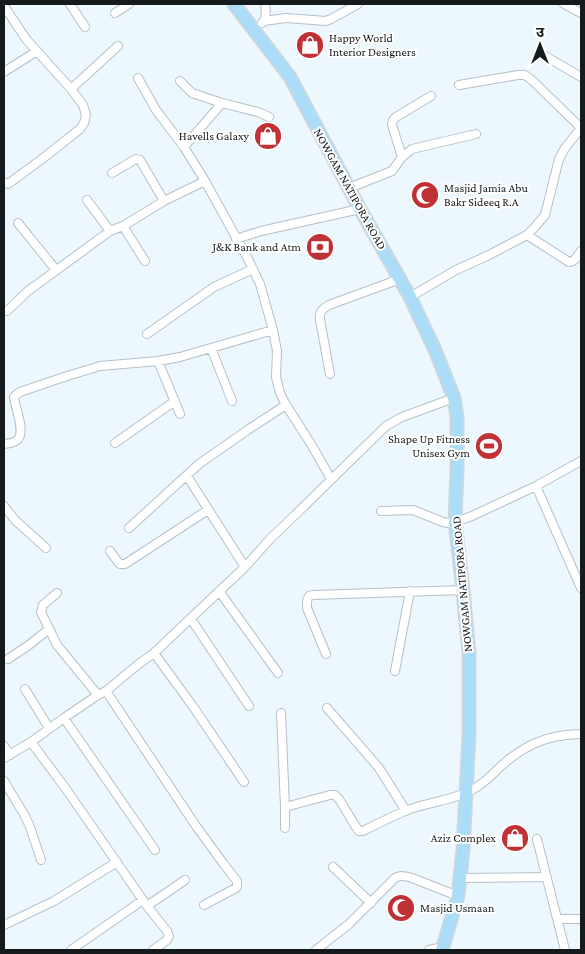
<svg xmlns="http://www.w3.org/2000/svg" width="585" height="954" viewBox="0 0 585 954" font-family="'Crimson Pro','Noto Sans Devanagari',serif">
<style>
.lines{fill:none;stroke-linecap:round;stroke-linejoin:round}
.street-casing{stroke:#b4c1c9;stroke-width:10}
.primary-casing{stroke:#d5d6d6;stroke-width:15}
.street{stroke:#fff;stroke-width:8}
.primary{stroke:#acddf8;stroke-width:12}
.labels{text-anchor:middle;stroke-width:4;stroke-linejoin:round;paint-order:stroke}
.poi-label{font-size:12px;fill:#151a1d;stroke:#fff;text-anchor:end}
.street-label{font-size:12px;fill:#151a1d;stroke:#fff}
</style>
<rect width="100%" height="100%" fill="#edf7fe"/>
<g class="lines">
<defs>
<path id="street" d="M70 4 85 27
M564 4 581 13
M4 6 26 39 71 89 83 105 86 115 84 123 80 129 42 159 8 184 4 182
M115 13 129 4
M264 21 286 18 326 21 331 19 358 4
M262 23C267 18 266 10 265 4
M540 53 581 77
M4 72 37 51
M138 78 156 110 184 147 205 181 248 259 260 284 273 330 277 351 276 377 280 393 286 405 311 444 331 479
M180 81 192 93 222 103 258 112 269 117
M459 85 518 75H525L533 81 581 128
M71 89 118 46
M184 147 222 103
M402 157 392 125 393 120 396 117 431 96
M112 173 136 159 140 160 164 201
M349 188 392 171 402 157 412 149 476 134
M87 200 110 231
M18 223 56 270
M123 226 145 261
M527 235 569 262C575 262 578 255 581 251
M236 239 261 231 360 209
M410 297 456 270 489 255 527 235 534 228 545 215 559 159 565 148 581 128
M7 311 28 291 110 231 123 226 164 201 205 181
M147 334 214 287 253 269
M211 348 232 401
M158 361 180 414
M330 374 320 320C319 312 322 309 329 305L400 279
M115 443 175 401
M4 444C7 444 12 443 16 441 27 434 15 408 14 397L16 395 20 392 64 377 100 366 158 361 180 357 273 330
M187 476 245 567
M536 486 581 588
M4 506 15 520 46 548
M381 511 413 510 443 522 448 523 455 522 472 516 536 486 581 461
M129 528 199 464 249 429 286 405
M110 551 118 562 120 564H125L208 510
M219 591 278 673
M57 593 43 605 41 612 57 645 98 695
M191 619 249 706
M154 653 192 705 244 782
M326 654 307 608V601L309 596 313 595 463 590
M8 659 29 645 49 629
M395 671 410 591
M25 689 49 728
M106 691 196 826 223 863 237 881V886L236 888 204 905
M327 708 379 768 406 811
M281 713 285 807V828
M64 718 155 850
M31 742 66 789 147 906 167 931 169 936 167 940 153 950
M4 746 10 755
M4 758 31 742 64 718 98 695 106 691 140 663 154 653 245 567 270 539 293 517 386 426 402 417 454 398
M4 781 25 816 30 827 41 860
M285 807 330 795H335L339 799 356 827 359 831H363C377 824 391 817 405 811 425 803 448 801 468 792 481 786 491 776 501 766 526 744 547 735 581 734
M537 839 565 950
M333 867 371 903
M460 878 547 877
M147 906 185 880
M558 919H581
M4 925 54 901 117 862
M71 950 143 900
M316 950 349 924 395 878C401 875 405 876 412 878L458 896
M429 950 443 947"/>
<path id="primary" d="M234 4 290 77 360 209 410 297 435 350 454 398 457 417V469L455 522 463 590 469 653V735L463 850 458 896 443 947 442 950"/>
</defs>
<use href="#street" class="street-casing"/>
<use href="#primary" class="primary-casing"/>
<use href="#street" class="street"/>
<use href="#primary" class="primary"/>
</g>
<defs>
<symbol id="shop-disc" viewBox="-11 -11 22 22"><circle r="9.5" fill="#c03136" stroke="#fff"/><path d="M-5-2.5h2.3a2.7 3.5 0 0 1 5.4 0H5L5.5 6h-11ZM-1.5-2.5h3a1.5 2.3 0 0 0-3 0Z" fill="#fff"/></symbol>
<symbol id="mosque-disc" viewBox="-11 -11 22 22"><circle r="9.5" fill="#c03136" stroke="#fff"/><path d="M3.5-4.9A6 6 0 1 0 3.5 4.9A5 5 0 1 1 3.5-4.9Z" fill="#fff"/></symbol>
<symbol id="bank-disc" viewBox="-11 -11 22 22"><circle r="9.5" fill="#c03136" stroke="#fff"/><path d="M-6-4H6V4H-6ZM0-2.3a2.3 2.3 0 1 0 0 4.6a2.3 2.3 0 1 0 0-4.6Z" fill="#fff"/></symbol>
<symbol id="stadium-disc" viewBox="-11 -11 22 22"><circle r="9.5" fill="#c03136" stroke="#fff"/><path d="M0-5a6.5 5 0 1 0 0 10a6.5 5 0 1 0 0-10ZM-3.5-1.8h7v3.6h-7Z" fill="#fff"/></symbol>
</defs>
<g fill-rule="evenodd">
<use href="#shop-disc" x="294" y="29" width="32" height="32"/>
<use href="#shop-disc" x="252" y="120" width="32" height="32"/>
<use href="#mosque-disc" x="409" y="179" width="32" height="32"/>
<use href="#bank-disc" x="304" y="231" width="32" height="32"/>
<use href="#stadium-disc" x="473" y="430" width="32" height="32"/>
<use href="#shop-disc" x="499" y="822" width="32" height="32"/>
<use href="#mosque-disc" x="385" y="892" width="32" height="32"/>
</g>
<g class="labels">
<g class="poi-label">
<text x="329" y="42" text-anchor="start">Happy World<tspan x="329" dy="14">Interior Designers</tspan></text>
<text x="249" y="140">Havells Galaxy</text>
<text x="444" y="192" text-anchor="start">Masjid Jamia Abu<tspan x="444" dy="14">Bakr Sideeq R.A</tspan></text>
<text x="301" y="251">J&amp;K Bank and Atm</text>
<text x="470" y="443">Shape Up Fitness<tspan x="470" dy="14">Unisex Gym</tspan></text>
<text x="496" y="842">Aziz Complex</text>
<text x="420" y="912" text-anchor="start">Masjid Usmaan</text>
</g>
<g class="street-label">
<text transform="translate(350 189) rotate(61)" y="4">NOWGAM NATIPORA ROAD</text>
<text transform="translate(462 584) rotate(-95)" y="4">NOWGAM NATIPORA ROAD</text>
</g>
</g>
<rect width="585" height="954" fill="none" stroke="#151a1d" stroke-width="10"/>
<g transform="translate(540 45)" stroke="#ffffff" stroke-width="4" paint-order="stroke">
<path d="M0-4L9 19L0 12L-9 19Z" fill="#151a1d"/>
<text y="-8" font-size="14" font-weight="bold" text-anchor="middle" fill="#151a1d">उ</text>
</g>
</svg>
